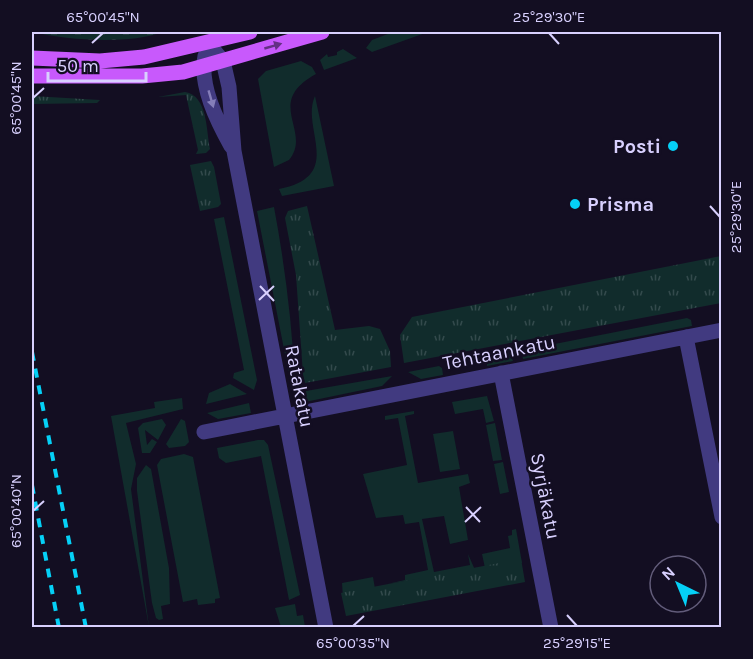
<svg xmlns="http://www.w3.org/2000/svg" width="753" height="659" viewBox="0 0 753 659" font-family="Karla,sans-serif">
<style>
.green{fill:#112c2c}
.cemetery{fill:url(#cemetery-stones)}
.park{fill:url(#park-tufts)}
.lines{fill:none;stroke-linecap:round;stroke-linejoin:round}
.minor{stroke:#413a80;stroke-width:15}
.major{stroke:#c859fc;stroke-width:15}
.rail{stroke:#05d0f6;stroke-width:4;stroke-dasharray:9 8;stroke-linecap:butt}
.oneway{fill:#643084}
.oneway2{fill:#857eb9}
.ticks{fill:none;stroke:#d8d0fe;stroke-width:2}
.poi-dot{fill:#05d0f6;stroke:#130e22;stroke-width:2}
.labels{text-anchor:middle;stroke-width:5;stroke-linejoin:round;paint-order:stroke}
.poi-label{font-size:20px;font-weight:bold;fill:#d8d0fe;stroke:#130e22;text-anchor:end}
.street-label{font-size:20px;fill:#d8d0fe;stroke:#130e22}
.neatline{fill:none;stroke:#d8d0fe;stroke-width:2}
.ticks-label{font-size:15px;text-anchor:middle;fill:#d8d0fe}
</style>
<defs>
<pattern id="cemetery-stones" width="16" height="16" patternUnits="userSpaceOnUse" patternTransform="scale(1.5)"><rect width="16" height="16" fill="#112c2c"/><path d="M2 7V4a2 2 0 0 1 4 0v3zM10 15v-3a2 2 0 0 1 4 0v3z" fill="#334a4c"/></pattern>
<pattern id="park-tufts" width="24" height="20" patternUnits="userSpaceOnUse" patternTransform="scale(1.5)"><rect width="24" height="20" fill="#112c2c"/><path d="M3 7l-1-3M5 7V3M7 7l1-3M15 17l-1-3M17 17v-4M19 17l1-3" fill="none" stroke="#334a4c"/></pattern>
</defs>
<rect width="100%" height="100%" fill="#130e22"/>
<path class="green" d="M393 32H428L372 52 366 48 372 40Z
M343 49 357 58 324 70 320 60 327 54 328 57 337 55V52Z
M301 61 312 67 316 74C263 103 313 131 289 160L274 167 258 79 266 71Z
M315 96 334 186 282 196 279 189C346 176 300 128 315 96Z
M274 207C285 266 292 323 295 382L291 385 257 211Z
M224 217 257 380 254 390 233 378 234 373 244 370 214 219Z
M687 318 691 320 692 326 523 359 522 353 524 350Z
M509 352 513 361 487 366V357Z
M439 366 442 368 443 375 421 379 408 372Z
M392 376 382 386 305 402 306 391Z
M230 384 247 394 206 404 209 393Z
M487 396 494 421 486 423 483 409 455 414 452 402Z
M182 398 183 409 126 423 136 464 131 489 149 627 111 416 155 408 154 402Z
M249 403 251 413 218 419 207 413Z
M414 411V414L405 416 418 483 468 474 470 483 459 487 468 540 450 544 444 516 422 519 434 572 470 565 468 554 475 570 387 584 405 580V575L428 570 419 522 405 524 403 515 376 518 363 474 407 465 398 418 385 420V416Z
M162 419 166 425 158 440 145 430 147 445 152 439 157 442 150 453H142L138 428 143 423Z
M181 419 185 421 189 442 185 446 169 448 166 444Z
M495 423 502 460 493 461 486 425Z
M453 431 460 469 440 472 433 434Z
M258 440H264L268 445 300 595 289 600 261 456 226 463 219 458 217 448Z
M184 454 193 457 220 598 215 599V603L198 605 197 599 183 602 157 465 161 459Z
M503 462 509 492 500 494 494 464Z
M146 465 151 469 169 568 170 604 161 606 163 619 159 620 156 618 152 603 137 491V478Z
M516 529 522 563 485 568 482 554 510 548 508 536 512 535V530Z
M373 577 375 589 343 598 342 583Z
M295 604 297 616 303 615 305 627H281L275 608Z"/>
<path class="cemetery" d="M32 32H163C126 45 69 40 32 32Z"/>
<path class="park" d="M185 92C208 96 206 130 210 149L206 153 196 154 198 150 186 95 158 97Z
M32 96 100 100 97 103 32 104Z
M211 161 214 167 221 204 218 207 200 211 190 165Z
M307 206 335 330 369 326 380 329 390 351 391 367 305 383 303 374 296 275 285 218 288 211Z
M721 256V303L404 363 400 335 412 317Z
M521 559 525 582 346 616 341 593Z"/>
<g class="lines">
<path class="minor" d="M208 43 223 61 229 87 234 151 326 628
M205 56C199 85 217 121 231 146
M686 337 722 517
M501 373 551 628
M204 432 722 330"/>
<path class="major" d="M32 58 100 61 144 57 250 32
M32 76H142L183 72 322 32"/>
<path class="rail" d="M32 352 86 628
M32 485 59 628"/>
</g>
<defs><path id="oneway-solid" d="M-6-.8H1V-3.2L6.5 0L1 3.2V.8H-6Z" transform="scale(1.5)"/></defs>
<use class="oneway" href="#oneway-solid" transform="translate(273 46) rotate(-16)"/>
<use class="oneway2" href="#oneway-solid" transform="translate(211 99) rotate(74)"/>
<path class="ticks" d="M549 33 559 44M92 43 103 33M33 98 44 88M710 206 720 217M260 286 274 301M259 300 274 286M466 507 480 522M33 511 44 501M465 522 481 507M567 615 577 626M353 626 364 616"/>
<g class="poi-dot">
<circle cx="673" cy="146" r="6"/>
<circle cx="575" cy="204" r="6"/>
</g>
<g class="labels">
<g class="poi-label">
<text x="661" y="153">Posti</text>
<text x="587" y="211" text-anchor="start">Prisma</text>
</g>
<g class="street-label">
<text transform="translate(499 352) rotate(-11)" y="7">Tehtaankatu</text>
<text transform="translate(300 386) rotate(79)" y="7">Ratakatu</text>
<text transform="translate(546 496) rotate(79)" y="7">Syrjäkatu</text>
</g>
</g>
<rect width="753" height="659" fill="none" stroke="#130e22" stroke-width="66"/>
<g transform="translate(678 584) rotate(317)"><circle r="28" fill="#130e22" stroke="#625c7a" stroke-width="1.5"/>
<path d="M0-4.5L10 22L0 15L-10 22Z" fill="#05d0f6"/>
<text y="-9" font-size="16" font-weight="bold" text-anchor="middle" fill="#d8d0fe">N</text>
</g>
<path d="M48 72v9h98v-9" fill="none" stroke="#d8d0fe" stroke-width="3"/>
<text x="57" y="72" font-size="18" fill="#d8d0fe" stroke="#130e22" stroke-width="4.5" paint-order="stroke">50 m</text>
<rect x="33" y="33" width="687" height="593" class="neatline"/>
<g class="ticks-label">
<text x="103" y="22">65°00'45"N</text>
<text x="549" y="22">25°29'30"E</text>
<text transform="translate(16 98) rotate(-90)" y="5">65°00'45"N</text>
<text transform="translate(736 217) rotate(-90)" y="5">25°29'30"E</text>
<text transform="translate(16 511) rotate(-90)" y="5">65°00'40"N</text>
<text x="353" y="648">65°00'35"N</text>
<text x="577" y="648">25°29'15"E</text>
</g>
</svg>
